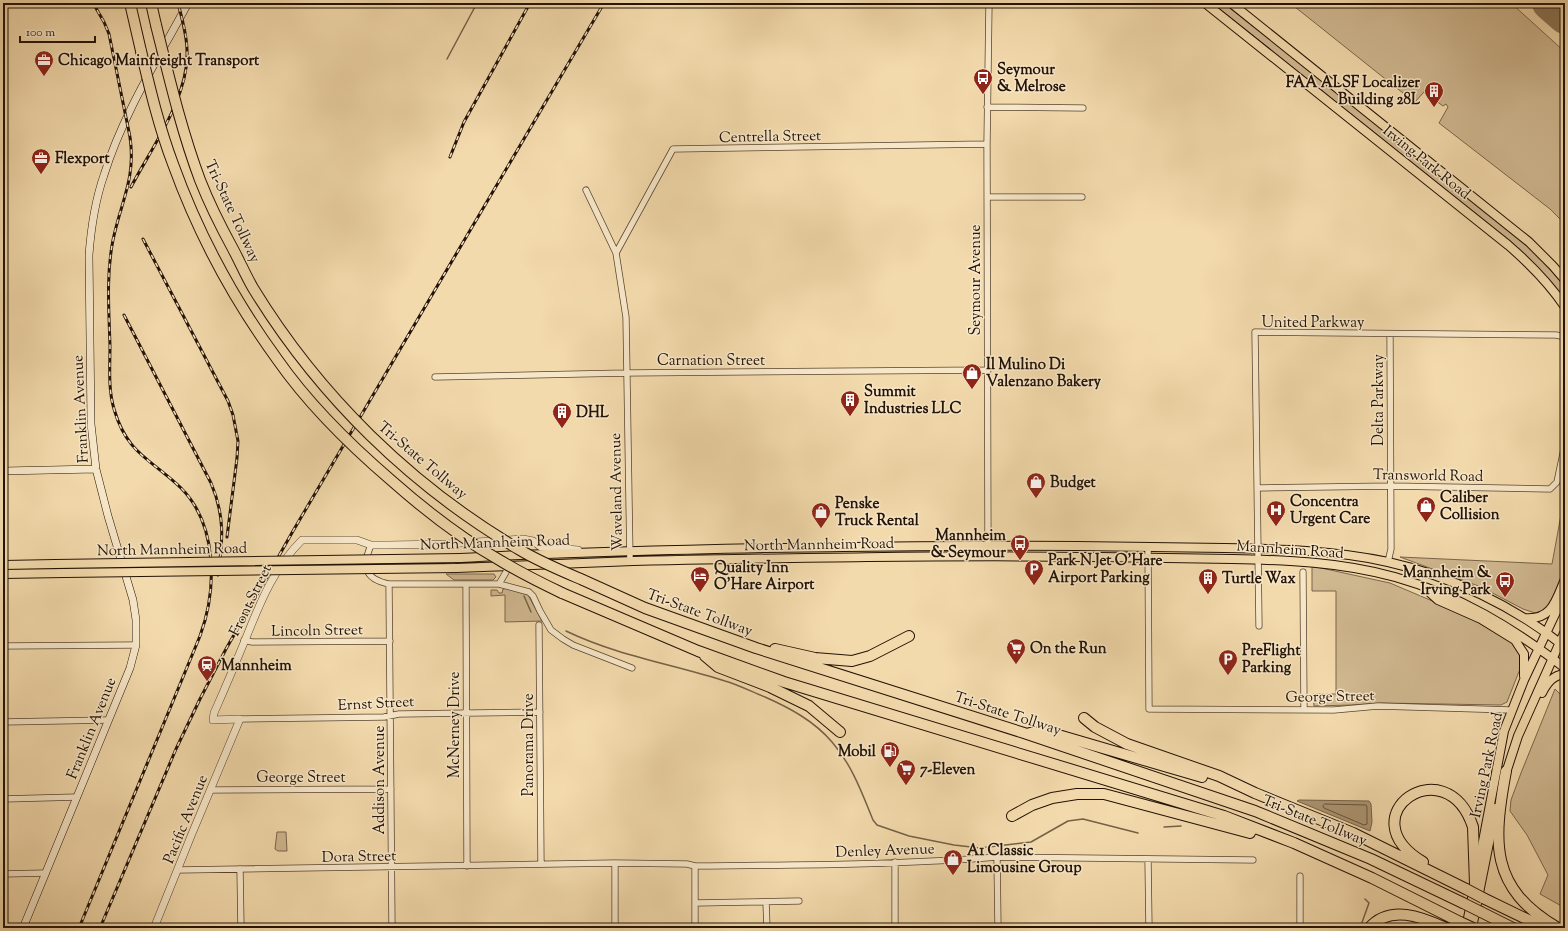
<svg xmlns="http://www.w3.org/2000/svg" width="1568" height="931" viewBox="0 0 1568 931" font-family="'Sorts Mill Goudy',serif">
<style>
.green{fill:#d0b890;stroke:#7a654a}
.water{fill:#ac9673;stroke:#756147}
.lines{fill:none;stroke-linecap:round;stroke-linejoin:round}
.shore{stroke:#68543c;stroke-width:1}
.stream{stroke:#756147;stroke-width:1.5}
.taxiway{stroke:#8b7658;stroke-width:14}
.runway{stroke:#8b7658;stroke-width:34}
.minor-casing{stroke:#57442f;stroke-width:7}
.tertiary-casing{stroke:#57442f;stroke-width:8}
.secondary-casing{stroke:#231205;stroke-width:8}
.primary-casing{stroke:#231205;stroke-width:10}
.motorway-casing{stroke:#231205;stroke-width:12}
.minor{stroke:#f7e7c9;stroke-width:5.5}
.tertiary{stroke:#f7e7c9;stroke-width:7}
.secondary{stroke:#f7e7c9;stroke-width:7}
.primary{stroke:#f3daac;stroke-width:8}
.motorway{stroke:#f3daac;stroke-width:10}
.rail-casing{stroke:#231205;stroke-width:3}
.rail{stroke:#f7e7c9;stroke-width:1.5;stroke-dasharray:4.5;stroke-linecap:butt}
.primary-bridge-casing{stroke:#231205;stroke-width:10;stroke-linecap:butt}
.motorway-bridge-casing{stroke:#231205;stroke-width:12;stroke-linecap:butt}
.primary-bridge{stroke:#f3daac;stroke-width:8}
.motorway-bridge{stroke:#f3daac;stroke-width:10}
.labels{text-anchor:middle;stroke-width:3;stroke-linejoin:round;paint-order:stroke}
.poi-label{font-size:15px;font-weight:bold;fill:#231205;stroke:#f7e7c9;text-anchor:start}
.street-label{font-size:15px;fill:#231205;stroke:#f7e7c9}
</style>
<rect width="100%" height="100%" fill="#f3daac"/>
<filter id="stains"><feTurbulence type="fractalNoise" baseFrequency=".005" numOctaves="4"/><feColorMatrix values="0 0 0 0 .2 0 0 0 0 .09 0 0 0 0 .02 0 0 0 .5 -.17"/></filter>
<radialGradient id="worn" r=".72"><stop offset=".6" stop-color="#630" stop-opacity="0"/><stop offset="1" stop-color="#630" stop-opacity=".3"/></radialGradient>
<path class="green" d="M1212 3H1224L1518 238 1534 252 1563 284 1565 287V300C1548 277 1530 258 1508 239Z
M1290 3H1511L1565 52V224L1550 209 1439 123 1448 107 1446 104 1443 106 1424 92 1415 102 1413 101Z
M1565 493V573L1552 604 1544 610 1535 613 1523 609 1481 587 1400 557 1552 564Z
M1312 566 1390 583 1463 614 1507 639 1517 647 1521 659 1520 669 1507 702 1501 705 1382 703 1351 705 1314 706 1313 694H1336V591H1312Z
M446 574H494L496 577 493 580H454Z
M508 588 527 593 542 621 505 622V595L491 596V590H497L499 593H502L503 589Z
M1555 689 1565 699V908L1540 894 1548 875 1527 835 1510 811 1511 800 1521 773Z
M277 832H286L287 851H278L275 849Z"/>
<path class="water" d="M1299 800 1369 801 1371 804 1372 822 1370 831 1297 801Z"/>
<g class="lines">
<path class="shore" d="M1325 804 1366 805 1367 807V824L1364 825 1324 808 1323 806Z"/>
<path class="stream" d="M447 59 477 3
M524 596 531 612
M566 631C618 656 672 664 725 681 739 685 752 692 765 697 790 708 814 721 832 742 852 765 862 793 873 820L877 825 909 836 954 845 980 848 1031 842 1068 821 1083 819 1138 833
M1164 827 1181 826
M1360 928 1369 903 1365 899"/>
<path class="taxiway" d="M1562 3 1565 7"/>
<path class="runway" d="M1549 3 1565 17"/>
<defs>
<path id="minor" d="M987 107 1083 108
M586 190 616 253 626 317 630 561
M987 197H1082
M616 253 673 149 987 144
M435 377 626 373 988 370
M1258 488 1391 486 1550 489 1557 482 1565 444
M371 545C362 566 364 579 389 584H499
M1148 547 1149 709 1334 710 1378 706 1511 710
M988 556 987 144 989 3
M1388 562 1391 549 1390 334
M509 567 499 584 529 592 533 596 540 611 551 630 563 639 573 645 632 668
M1303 572 1304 709
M389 584 392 928
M466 584 467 866
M539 625 541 864
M1259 626 1255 332 1556 335 1565 337
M244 640 252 642 390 641
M3 646 136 645
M240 719 384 717 399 714 540 712
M3 722 108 720
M211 790 391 789
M3 799 77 797
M997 857 998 928
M1148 859 1149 928
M895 862V928
M615 863V928
M695 866V928
M240 869 241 928
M178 870 615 863 687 864 695 866C796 865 897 865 997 857L1253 860
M3 874 46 873
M1300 876V928
M766 902 767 928
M695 903 799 901"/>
<path id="tertiary" d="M154 928 191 836 240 719 213 720 214 713C226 686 237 660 248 633 262 598 275 567 302 540H357L371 545H388L447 544 523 539 533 541 541 547 578 550"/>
<path id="secondary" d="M3 471 96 469
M23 928 130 668 136 645V620L133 600 108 516 96 469 91 424 89 255C91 228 95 201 104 175 123 114 158 59 188 3"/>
<path id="primary" d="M1205 3 1508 245C1530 264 1549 283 1565 307
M1231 3 1529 242 1553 266 1565 280
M460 558C561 552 663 550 765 548 869 547 973 545 1077 546 1126 547 1175 547 1224 548 1279 549 1334 550 1388 562 1451 576 1514 606 1565 647
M3 565 55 564
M457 568C516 566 575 563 633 561 789 558 945 555 1101 557 1144 558 1188 558 1232 559 1287 560 1341 562 1395 577 1459 595 1513 628 1565 668
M3 574 65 573
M1427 590 1438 600 1481 619 1515 640 1524 654V676
M1524 618C1552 621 1556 600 1565 579
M1542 693C1547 683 1553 675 1565 674
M1505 776 1518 736 1565 631
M1477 873 1504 731 1524 680 1565 593
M1466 928 1474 888
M1472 928 1496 808"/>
<path id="motorway" d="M130 3 141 51
M151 3 156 25
M583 580 645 608 756 648 1024 733 1255 811 1371 859 1463 903
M562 593 698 651 784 682 1224 816 1294 843 1372 878 1460 922
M775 649 815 658 852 661 870 656 909 636
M705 656 718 667 770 687 809 706 840 732
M1084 718 1095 727 1127 744 1219 776 1255 793 1353 833 1466 889
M1030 733 1048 732 1202 777
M1506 771C1493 842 1489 888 1558 928
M1012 816 1032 805 1052 798 1077 794H1104L1250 833
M1423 862C1346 816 1446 746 1473 827L1475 884
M1483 898 1545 928
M1481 912 1513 928
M1369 928C1390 904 1422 917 1446 928"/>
</defs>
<use href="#minor" class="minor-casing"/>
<use href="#tertiary" class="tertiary-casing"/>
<use href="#secondary" class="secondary-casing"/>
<use href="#primary" class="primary-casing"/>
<use href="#motorway" class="motorway-casing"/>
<use href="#minor" class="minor"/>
<use href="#tertiary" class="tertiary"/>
<use href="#secondary" class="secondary"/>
<use href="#primary" class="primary"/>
<use href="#motorway" class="motorway"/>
<defs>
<path id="rail" d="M450 157 464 122 530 3
M131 187C152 147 189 97 187 51 187 35 182 19 178 3
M143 239 228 401 233 415 238 441 237 458 227 537
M124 315 211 483C225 516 223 540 218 575
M79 928 200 636C217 590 218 525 181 488 151 459 127 454 114 409 108 389 110 367 110 346 109 311 106 275 113 240 121 201 136 179 130 137L109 34 104 22 93 3
M100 928 176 749 200 699 226 649 293 531 604 3"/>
</defs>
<use href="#rail" class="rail-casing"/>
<use href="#rail" class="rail"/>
<defs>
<path id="primary-bridge" d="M55 564 460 558
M65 573 457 568"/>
<path id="motorway-bridge" d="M156 25C169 77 181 129 200 180 209 203 221 227 233 249 240 262 246 276 253 288 319 396 411 486 520 550 540 562 562 571 583 580
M141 51C150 89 159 127 173 164 198 233 234 300 277 359 309 405 350 445 392 481 426 511 462 539 501 561 521 573 541 583 562 593
M1466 889 1483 898
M1463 903 1481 912
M1460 922 1473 928"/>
</defs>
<use href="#primary-bridge" class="primary-bridge-casing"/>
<use href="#motorway-bridge" class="motorway-bridge-casing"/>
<use href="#primary-bridge" class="primary-bridge"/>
<use href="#motorway-bridge" class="motorway-bridge"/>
</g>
<defs>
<symbol id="office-pin" viewBox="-11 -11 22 30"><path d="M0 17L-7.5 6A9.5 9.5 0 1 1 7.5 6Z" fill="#8f2418" stroke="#f7e7c9"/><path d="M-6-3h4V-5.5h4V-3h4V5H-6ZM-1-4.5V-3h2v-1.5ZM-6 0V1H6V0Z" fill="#fff"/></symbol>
<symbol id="bus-pin" viewBox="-11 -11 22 30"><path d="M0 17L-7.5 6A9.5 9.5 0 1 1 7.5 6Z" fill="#8f2418" stroke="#f7e7c9"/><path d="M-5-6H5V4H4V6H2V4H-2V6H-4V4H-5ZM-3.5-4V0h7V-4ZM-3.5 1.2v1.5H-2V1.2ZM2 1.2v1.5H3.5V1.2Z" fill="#fff"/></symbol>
<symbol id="building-pin" viewBox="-11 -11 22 30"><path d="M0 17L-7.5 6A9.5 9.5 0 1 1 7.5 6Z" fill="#8f2418" stroke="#f7e7c9"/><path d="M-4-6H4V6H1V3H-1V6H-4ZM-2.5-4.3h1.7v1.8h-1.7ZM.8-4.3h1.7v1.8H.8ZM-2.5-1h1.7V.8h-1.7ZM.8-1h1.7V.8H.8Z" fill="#fff"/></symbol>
<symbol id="shop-pin" viewBox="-11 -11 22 30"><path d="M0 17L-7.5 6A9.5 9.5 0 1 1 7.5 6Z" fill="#8f2418" stroke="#f7e7c9"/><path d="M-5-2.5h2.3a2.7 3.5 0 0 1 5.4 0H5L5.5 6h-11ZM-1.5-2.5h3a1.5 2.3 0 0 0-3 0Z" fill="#fff"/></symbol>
<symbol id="hospital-pin" viewBox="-11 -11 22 30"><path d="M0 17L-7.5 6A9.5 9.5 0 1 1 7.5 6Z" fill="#8f2418" stroke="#f7e7c9"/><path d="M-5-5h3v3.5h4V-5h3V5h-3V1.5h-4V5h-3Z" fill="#fff"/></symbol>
<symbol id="parking-pin" viewBox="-11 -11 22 30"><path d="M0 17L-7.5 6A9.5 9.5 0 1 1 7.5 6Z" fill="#8f2418" stroke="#f7e7c9"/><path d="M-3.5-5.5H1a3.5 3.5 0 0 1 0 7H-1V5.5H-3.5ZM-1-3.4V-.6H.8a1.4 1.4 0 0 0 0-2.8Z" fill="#fff"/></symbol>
<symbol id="hotel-pin" viewBox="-11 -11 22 30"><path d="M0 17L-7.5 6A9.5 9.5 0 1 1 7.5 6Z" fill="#8f2418" stroke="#f7e7c9"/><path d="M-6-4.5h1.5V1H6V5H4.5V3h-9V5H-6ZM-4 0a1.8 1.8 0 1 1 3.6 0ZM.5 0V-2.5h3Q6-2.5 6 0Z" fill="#fff"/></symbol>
<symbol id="supermarket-pin" viewBox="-11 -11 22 30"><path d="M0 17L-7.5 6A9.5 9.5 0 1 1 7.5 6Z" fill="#8f2418" stroke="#f7e7c9"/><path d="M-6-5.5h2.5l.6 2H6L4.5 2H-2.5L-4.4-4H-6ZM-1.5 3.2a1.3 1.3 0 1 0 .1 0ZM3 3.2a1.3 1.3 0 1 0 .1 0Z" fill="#fff"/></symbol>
<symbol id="station-pin" viewBox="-11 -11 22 30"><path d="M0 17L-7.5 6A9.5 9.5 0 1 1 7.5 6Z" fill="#8f2418" stroke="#f7e7c9"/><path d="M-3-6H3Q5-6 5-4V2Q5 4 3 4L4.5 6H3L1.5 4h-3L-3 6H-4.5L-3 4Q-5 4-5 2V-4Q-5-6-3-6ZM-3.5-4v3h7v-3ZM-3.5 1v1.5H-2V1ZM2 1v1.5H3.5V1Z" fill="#fff"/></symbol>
<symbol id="fuel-pin" viewBox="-11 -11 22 30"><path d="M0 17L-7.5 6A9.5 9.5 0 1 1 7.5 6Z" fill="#8f2418" stroke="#f7e7c9"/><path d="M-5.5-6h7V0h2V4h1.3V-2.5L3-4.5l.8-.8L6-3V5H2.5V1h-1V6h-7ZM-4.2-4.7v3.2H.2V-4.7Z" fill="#fff"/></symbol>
</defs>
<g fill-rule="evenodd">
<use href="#office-pin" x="33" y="49" width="22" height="30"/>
<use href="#bus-pin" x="972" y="67" width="22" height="30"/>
<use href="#building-pin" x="1423" y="80" width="22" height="30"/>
<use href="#office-pin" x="30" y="147" width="22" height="30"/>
<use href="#shop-pin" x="961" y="362" width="22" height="30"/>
<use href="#building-pin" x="839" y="389" width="22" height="30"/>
<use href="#building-pin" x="551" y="401" width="22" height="30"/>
<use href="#shop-pin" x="1025" y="471" width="22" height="30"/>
<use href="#shop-pin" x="1415" y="495" width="22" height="30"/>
<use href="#hospital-pin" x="1265" y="499" width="22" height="30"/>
<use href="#shop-pin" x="810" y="501" width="22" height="30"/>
<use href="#bus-pin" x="1009" y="533" width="22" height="30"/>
<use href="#parking-pin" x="1023" y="558" width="22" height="30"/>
<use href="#hotel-pin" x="689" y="565" width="22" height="30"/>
<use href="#building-pin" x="1197" y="567" width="22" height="30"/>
<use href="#bus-pin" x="1494" y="570" width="22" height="30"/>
<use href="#supermarket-pin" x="1005" y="637" width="22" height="30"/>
<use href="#parking-pin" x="1217" y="648" width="22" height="30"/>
<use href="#station-pin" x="196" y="654" width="22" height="30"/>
<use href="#fuel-pin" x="879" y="740" width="22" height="30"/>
<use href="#supermarket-pin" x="895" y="758" width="22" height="30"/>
<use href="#shop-pin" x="942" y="848" width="22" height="30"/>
</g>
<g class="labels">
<g class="poi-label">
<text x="58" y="65">Chicago Mainfreight Transport</text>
<text x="997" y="74">Seymour<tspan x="997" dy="17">&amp; Melrose</tspan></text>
<text x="1420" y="87" text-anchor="end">FAA ALSF Localizer<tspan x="1420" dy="17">Building 28L</tspan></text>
<text x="55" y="163">Flexport</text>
<text x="986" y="369">Il Mulino Di<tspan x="986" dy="17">Valenzano Bakery</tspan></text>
<text x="864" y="396">Summit<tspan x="864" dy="17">Industries LLC</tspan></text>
<text x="576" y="417">DHL</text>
<text x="1050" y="487">Budget</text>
<text x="1440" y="502">Caliber<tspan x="1440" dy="17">Collision</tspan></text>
<text x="1290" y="506">Concentra<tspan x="1290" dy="17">Urgent Care</tspan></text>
<text x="835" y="508">Penske<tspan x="835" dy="17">Truck Rental</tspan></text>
<text x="1006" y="540" text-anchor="end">Mannheim<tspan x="1006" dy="17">&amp; Seymour</tspan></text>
<text x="1048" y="565">Park N Jet O'Hare<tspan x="1048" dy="17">Airport Parking</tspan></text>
<text x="714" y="572">Quality Inn<tspan x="714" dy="17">O'Hare Airport</tspan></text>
<text x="1491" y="577" text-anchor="end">Mannheim &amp;<tspan x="1491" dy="17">Irving Park</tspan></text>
<text x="1222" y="583">Turtle Wax</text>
<text x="1030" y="653">On the Run</text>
<text x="1242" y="655">PreFlight<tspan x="1242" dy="17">Parking</tspan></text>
<text x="221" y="670">Mannheim</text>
<text x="876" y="756" text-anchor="end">Mobil</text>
<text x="920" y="774">7-Eleven</text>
<text x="967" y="855">A1 Classic<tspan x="967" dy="17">Limousine Group</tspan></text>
</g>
<g class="street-label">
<text transform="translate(770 136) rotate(-1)" y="5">Centrella Street</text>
<text transform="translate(1427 162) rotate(39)" y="5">Irving Park Road</text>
<text transform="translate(233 211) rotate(65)" y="5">Tri-State Tollway</text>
<text transform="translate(975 280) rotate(-90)" y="5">Seymour Avenue</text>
<text x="1313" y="327">United Parkway</text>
<text x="711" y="365">Carnation Street</text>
<text transform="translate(1378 400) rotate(-90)" y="5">Delta Parkway</text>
<text transform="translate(80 409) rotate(-93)" y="5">Franklin Avenue</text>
<text transform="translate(423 460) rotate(40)" y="5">Tri-State Tollway</text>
<text transform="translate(1428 475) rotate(1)" y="5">Transworld Road</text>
<text transform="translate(616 492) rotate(-91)" y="5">Waveland Avenue</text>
<text transform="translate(495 542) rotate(-2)" y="5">North Mannheim Road</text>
<text transform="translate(819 544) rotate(-1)" y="5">North Mannheim Road</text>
<text transform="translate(172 549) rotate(-1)" y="5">North Mannheim Road</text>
<text transform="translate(1290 549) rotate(4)" y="5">Mannheim Road</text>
<text transform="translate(250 600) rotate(-64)" y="5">Front Street</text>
<text transform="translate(700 612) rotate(20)" y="5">Tri-State Tollway</text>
<text transform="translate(317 630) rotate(-1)" y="5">Lincoln Street</text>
<text transform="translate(1330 696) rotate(-1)" y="5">George Street</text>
<text transform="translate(376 703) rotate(-3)" y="5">Ernst Street</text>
<text transform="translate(1008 713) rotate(18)" y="5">Tri-State Tollway</text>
<text transform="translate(454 725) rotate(-90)" y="5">McNerney Drive</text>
<text transform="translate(91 728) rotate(-68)" y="5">Franklin Avenue</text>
<text transform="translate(528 745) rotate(-90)" y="5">Panorama Drive</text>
<text transform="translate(1486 765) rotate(-78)" y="5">Irving Park Road</text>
<text x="301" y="782">George Street</text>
<text transform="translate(379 780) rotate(-90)" y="5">Addison Avenue</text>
<text transform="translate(185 819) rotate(-68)" y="5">Pacific Avenue</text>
<text transform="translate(1315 820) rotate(22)" y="5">Tri-State Tollway</text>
<text transform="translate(885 850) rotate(-2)" y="5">Denley Avenue</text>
<text transform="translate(359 856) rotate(-1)" y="5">Dora Street</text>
</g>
</g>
<rect width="1568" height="931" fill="none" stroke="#f3daac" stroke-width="16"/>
<rect x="4" y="4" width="1560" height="923" fill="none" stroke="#231205" stroke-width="2"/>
<rect x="8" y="8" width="1552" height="915" fill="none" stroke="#231205"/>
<path d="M20 36v6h75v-6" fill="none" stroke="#231205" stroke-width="2"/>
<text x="26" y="36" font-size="12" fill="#231205" stroke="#f7e7c9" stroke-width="3" paint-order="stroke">100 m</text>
<rect width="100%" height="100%" filter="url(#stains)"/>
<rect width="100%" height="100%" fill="url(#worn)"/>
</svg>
